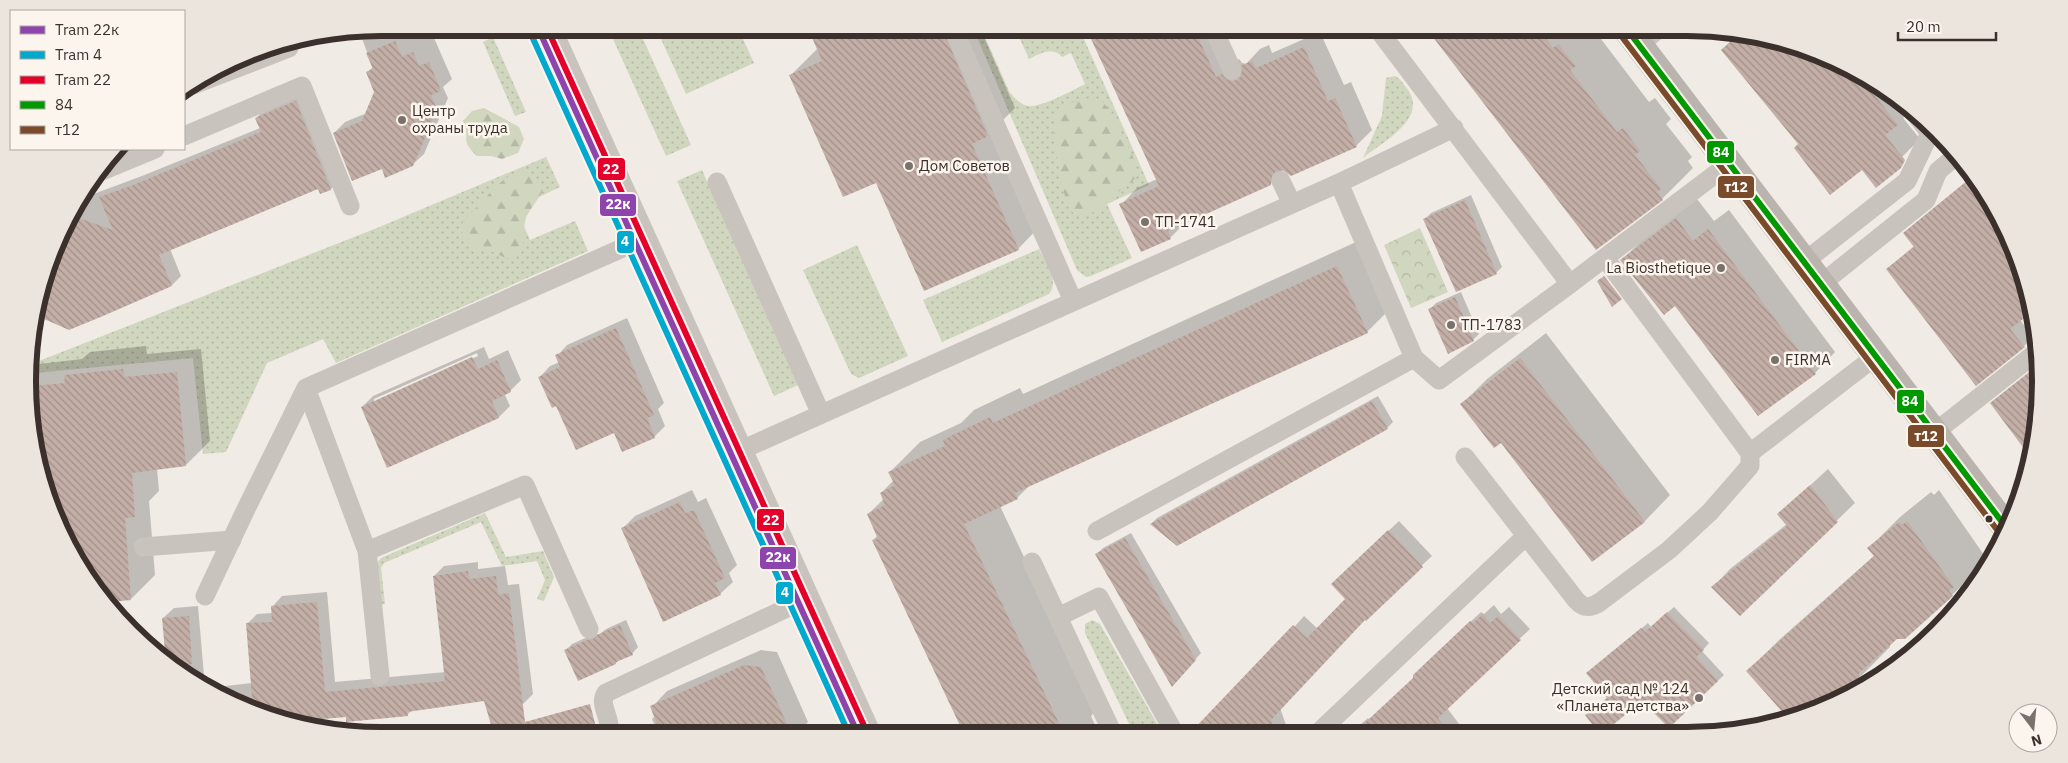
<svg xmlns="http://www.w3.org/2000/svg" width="2068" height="763" viewBox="0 0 2068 763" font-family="'IBM Plex Sans',sans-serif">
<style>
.grass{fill:url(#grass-dots)}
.forest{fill:url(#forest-firs)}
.park{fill:url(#park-crowns)}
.shadow{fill:#0003;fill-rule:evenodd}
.building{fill:url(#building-back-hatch)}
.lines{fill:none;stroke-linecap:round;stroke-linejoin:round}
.service{stroke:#c9c3be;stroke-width:19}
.minor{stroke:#c9c3be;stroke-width:28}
.tertiary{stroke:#c9c3be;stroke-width:28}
.secondary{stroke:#bab3ae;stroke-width:28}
.bus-1-casing{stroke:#fbf5ee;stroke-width:10}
.bus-2-casing{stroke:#fbf5ee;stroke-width:10}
.bus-1{stroke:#090;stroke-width:6}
.bus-2{stroke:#7a4b2a;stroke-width:6}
.tram-1-casing{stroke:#fbf5ee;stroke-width:10}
.tram-2-casing{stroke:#fbf5ee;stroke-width:10}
.tram-3-casing{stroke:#fbf5ee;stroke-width:10}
.tram-1{stroke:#8e44ad;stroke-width:6}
.tram-2{stroke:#00a9ce;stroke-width:6}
.tram-3{stroke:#e4002b;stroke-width:6}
.poi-dot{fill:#7a716c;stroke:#fbf5ee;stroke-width:2}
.bus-dot{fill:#3b302b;stroke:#fbf5ee;stroke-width:2}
.labels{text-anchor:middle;stroke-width:5;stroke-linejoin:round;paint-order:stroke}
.poi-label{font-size:15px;fill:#3b302b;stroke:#fbf5ee;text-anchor:start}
.rim{fill:none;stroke:#3b302b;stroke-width:6}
.line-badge{stroke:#fbf5ee;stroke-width:2}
.badge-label{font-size:14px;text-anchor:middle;font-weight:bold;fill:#fff}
</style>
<defs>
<pattern id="grass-dots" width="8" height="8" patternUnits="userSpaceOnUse" patternTransform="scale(1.25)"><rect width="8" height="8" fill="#d1d6bf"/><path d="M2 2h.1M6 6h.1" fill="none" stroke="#b4b8a4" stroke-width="1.8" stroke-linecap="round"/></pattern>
<pattern id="forest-firs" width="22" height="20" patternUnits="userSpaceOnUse" patternTransform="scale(1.25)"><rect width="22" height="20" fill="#d1d6bf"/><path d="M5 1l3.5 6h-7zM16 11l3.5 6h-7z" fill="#b4b8a4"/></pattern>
<pattern id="park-crowns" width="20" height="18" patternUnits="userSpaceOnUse" patternTransform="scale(1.25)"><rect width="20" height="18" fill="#d1d6bf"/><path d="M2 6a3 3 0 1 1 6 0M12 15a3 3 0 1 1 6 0" fill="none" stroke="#b4b8a4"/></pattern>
<pattern id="building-back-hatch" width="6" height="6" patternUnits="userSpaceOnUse" patternTransform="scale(1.25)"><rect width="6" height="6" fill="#c3afa7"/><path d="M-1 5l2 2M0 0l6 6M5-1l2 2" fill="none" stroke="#a08f88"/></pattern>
</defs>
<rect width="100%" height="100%" fill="#f0ebe5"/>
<path class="grass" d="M608 28H638L691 145 666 156Z
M656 28H738L754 63 686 94Z
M973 28H981L1009 91C1014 98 1020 104 1028 106 1040 108 1074 90 1085 84L1071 53 1062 57C1052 46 1041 53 1029 59L1015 28H1079L1149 185 1107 204 1132 258 1091 276 1086 277 1077 270Z
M493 37 526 112 515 116 483 42Z
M1395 76C1401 79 1404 85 1408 90 1428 119 1382 142 1363 158L1382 116 1386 78Z
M546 157 560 187 516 208 530 240 575 221 588 251 336 363 323 339 267 363 226 452 203 454 193 358 35 373 34 363 377 228Z
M702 170 798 385 774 396 677 181Z
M857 245 908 356 859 378 851 374 803 270Z
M1039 249C1045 262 1060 281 1049 294L942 342 923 300Z
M485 513 506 557 543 551 554 577 544 601 537 599 545 580 537 561 502 566 481 522 384 563 381 568 385 604 380 605 377 563 381 558Z
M1092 620 1100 624 1163 734H1134L1085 633V624Z"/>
<path class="forest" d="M1093 98 1102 101 1111 112 1133 157 1136 176 1132 182 1109 198 1099 209 1089 214 1077 215C1073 213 1071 211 1069 207 1062 195 1049 122 1057 112 1064 103 1082 99 1093 98Z
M484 108 519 127 524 139 518 153 502 159 491 156H477C458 138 472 140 463 121L472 111Z
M523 171C529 176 542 179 543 187 544 193 529 210 526 218 523 227 524 242 521 253 506 263 504 256 490 251 482 249 474 251 468 245 462 240 460 227 464 220 467 216 472 213 475 209 490 194 501 176 523 171Z"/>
<path class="park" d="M1420 228 1448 292 1411 308 1384 245Z"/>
<path class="shadow" d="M382 28H440L431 31 452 79 443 87 448 98 424 154 412 165 382 167 334 133 345 122 367 113 376 92 367 72 373 67 359 31Z
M809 28H980L1015 108 1001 122 1045 221 1018 249 877 181 790 76 818 48Z
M1088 28H1217L1233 61 1239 59 1242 63 1246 64 1260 49 1269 45 1272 53 1320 32 1344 85 1351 82 1372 130 1356 146 1284 170 1270 184 1187 221 1170 238 1121 205 1137 188 1157 179Z
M1427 28H1601L1606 34 1601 39 1649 102 1655 98 1671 119 1666 124 1692 157 1688 161 1693 168 1662 199 1596 249Z
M1738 34 1778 40 1843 64 1902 101 1912 110 1903 118 1920 139 1902 157 1862 168 1800 144 1722 50Z
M305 92 340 179 331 189 321 192 319 187 170 249 181 276 172 285 46 267 75 205 80 199 142 176 260 128 256 118 266 109Z
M1973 176 1993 205 2022 268 2032 311 2020 320 2033 337 2024 346 1887 269 1914 246 1904 233Z
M1471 195 1502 267 1496 273 1425 219 1431 213Z
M1697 199 1714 221 1729 210 1835 352 1815 373 1676 305 1622 260 1642 240Z
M1367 237 1397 302 1367 332 1029 486 1017 498 1000 506 1096 710 1091 716 1099 734H965L873 540 878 535 868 514 884 499 881 493 894 480 890 472 920 442 961 423 974 410 1020 388 1023 394Z
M1461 292 1479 334 1473 340 1430 309 1436 303Z
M627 318 664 403 658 409 665 426 654 437 623 450 614 431 557 404 540 377 550 366 560 362 557 356 567 345Z
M1546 333 1670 495 1645 521 1592 561 1501 441 1462 404 1487 379Z
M146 346 147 354 201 349 210 441 186 465 157 468 159 491 149 501 155 575 131 599 118 600 119 613 87 578 34 451 32 371 39 364 82 359 90 352Z
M484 347 489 359 508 350 521 380 510 391 504 393 510 406 499 417 388 466 362 407 373 396ZM477 353 478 356 374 402V399Z
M1378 396 1393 422 1387 428 1151 524 1157 518Z
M1828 469 1855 503 1740 614 1713 587 1730 569 1787 524 1778 515Z
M692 490 698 502 706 498 737 565 729 573 733 582 720 594 622 529 635 516Z
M1939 490 1984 555 1980 559 1984 564 1952 595 1904 638H1896L1890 643V647L1858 679 1748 671 1779 640 1875 555 1869 548 1900 517 1931 492 1934 495Z
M1399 521 1432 556 1365 618 1280 708 1289 733 1200 734 1304 616 1318 629 1347 599 1343 574Z
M1131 533 1201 653 1178 679 1097 554 1103 548Z
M478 562V569L505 566 508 585 519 584 533 694 523 704 485 700 412 710 407 715 347 716 285 722 225 699 208 688 252 683 247 624 257 614 272 613V607L282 596 327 592 335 682 446 672 434 576 444 566Z
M1494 605 1501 614 1509 607 1530 629 1447 708 1466 733H1351L1368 718 1370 720 1415 677 1424 665 1481 612 1484 614Z
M198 606 205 687 167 663 163 618 174 608Z
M1674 607 1709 643 1702 651 1724 675 1669 727 1642 699 1593 709 1608 697 1594 668 1648 623 1651 627Z
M626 620 638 647 632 654 620 659 616 663 566 650 572 644 594 634H600L606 629Z
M761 650 777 652 808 722 796 735H659L652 719 655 716 652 707 667 691Z"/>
<path class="building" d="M808 28H942L988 136 972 144 1019 250 924 291 876 183 843 197 789 75 822 61Z
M1086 28H1194L1216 77 1222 74 1226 79 1231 81 1237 80 1241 76 1242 65 1252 61 1256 68 1304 47 1328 101 1335 98 1357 147 1291 176 1282 170 1276 171 1272 175 1271 185 1168 231 1171 239 1141 252 1119 204 1159 186Z
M1426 28H1538L1553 48 1558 44 1576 66 1570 70 1617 132 1623 128 1640 151 1635 155 1661 189 1657 192 1663 200 1596 250Z
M1739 34 1778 40 1843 64 1857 73 1898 125 1885 135 1905 160 1901 168 1876 188 1862 170 1830 195 1794 148 1798 144 1721 50Z
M395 41 402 57 413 52 419 66 429 62 441 91 431 95 437 110 413 166 385 178 382 169 352 181 333 133 362 121 374 92 366 72 373 69 366 53Z
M296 101 331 190 320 194 318 189 159 255 172 286 103 316 69 330 35 315 46 267 70 215 113 230 99 197 131 186 261 132 255 118Z
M1973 176 1993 205 2022 268 2032 312 2010 329 2025 347 1976 386 1886 269 1914 247 1903 233Z
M1465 200 1497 274 1456 292 1423 219Z
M1676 218 1693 241 1708 229 1816 374 1758 416 1675 306 1664 315 1620 260Z
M1337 266 1368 333 1015 493 1018 499 964 524 1064 734H964L872 540 878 539 867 514 885 505 880 493 895 485 888 472 945 446 943 440 990 417 993 423Z
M1604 276 1622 299 1612 307 1597 281Z
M1455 297 1474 341 1448 354 1428 309Z
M616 328 654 415 647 418 655 438 622 452 614 433 576 450 556 406 552 408 538 377 560 367 555 355Z
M472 357 478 369 497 360 511 392 492 401 499 418 387 468 361 407Z
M1520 358 1645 522 1592 562 1501 443 1494 448 1460 404Z
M2038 365 2040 405 2031 458 1990 403Z
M123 369 124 377 177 372 186 466 132 473 135 517 125 518 131 600 109 602 87 578 54 517 34 451 32 386 65 383 64 375Z
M1372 401 1388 429 1177 546 1150 524Z
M1810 485 1838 522 1740 616 1711 587 1787 526 1777 514Z
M680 502 685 513 694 510 725 578 715 583 721 595 663 622 621 528Z
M1907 521 1954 587 1949 591 1953 596 1905 639H1897L1859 673V680L1842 696H1834L1823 705 1786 716 1746 671 1874 556 1867 548 1899 522 1902 525Z
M1388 530 1423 567 1366 621 1365 620 1271 720 1276 733 1189 734 1293 625 1307 638 1345 599 1331 584Z
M1125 538 1196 660 1172 687 1095 554Z
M468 571 469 579 496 576 498 595 509 593 525 722 590 704 597 731 581 735H494L484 701 407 712 408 716 346 722V717L287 722 253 710 246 623 272 622 271 606 317 602 325 692 445 681 433 576Z
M1667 612 1704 650 1696 657 1718 681 1669 728 1642 701 1603 733H1599L1585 715 1607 698 1586 673 1641 628 1645 632Z
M1483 614 1490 623 1498 616 1521 640 1438 718 1449 733H1354L1413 678V675L1470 621 1473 623Z
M189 616 192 664 171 666 166 662 162 618Z
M620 625 633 655 616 662V664L578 681 564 650 587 640 593 639 599 634Z
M744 665 761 667 792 735H661L650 706Z"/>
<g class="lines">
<path class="service" d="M953 28 1073 301
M1213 28 1232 70
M1377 28 1570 284 1730 163
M188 87 289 48
M184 136 302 86 350 206
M102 171 155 149
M1281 181 1292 204
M717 182 821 414
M1339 183 1414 358
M1804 262 1907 181 1930 133 1913 111
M1821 284 1926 200 1938 171 1957 155
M306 388 367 551 525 485 589 629
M1934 433 2038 351
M739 451 1339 183 1454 128
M1750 453 1876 356
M1465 457 1576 600C1584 609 1591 608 1600 602L1669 550 1710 512 1750 466V453L1605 258
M1097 531 1414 358 1439 380 1570 284
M143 547 232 540
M367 551 380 676
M1032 562 1113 734
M205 596 246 509 306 388 643 239
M1058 617 1099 597 1175 734
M1318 733 1526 536
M607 735C615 721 597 706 606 693L806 599"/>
<path class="minor" d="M1636 41 1653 28"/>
<path class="tertiary" d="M547 28 867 734"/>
<path class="secondary" d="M1626 28 2005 526"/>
<defs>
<path id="bus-1" d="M1626 28 2005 526"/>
<path id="bus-2" d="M1619 33 1998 531"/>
</defs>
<use href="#bus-1" class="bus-1-casing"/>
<use href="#bus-2" class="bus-2-casing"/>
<use href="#bus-1" class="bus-1"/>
<use href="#bus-2" class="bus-2"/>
<defs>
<path id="tram-1" d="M538 28 858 734"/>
<path id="tram-2" d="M530 32 849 734"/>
<path id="tram-3" d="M547 28 866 730"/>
</defs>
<use href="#tram-1" class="tram-1-casing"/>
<use href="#tram-2" class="tram-2-casing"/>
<use href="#tram-3" class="tram-3-casing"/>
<use href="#tram-1" class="tram-1"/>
<use href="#tram-2" class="tram-2"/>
<use href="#tram-3" class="tram-3"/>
</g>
<g class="poi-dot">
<circle cx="402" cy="120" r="5"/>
<circle cx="909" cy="166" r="5"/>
<circle cx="1145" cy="222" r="5"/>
<circle cx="1721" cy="268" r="5"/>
<circle cx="1451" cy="325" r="5"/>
<circle cx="1775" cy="360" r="5"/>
<circle cx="1699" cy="698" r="5"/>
</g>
<circle class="bus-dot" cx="1989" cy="519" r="4.5"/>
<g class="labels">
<g class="poi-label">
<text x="412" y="116">Центр<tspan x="412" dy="17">охраны труда</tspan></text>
<text x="919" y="171">Дом Советов</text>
<text x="1155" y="227">ТП-1741</text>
<text x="1711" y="273" text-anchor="end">La Biosthetique</text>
<text x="1461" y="330">ТП-1783</text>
<text x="1785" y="365">FIRMA</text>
<text x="1689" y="694" text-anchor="end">Детский сад № 124<tspan x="1689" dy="17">«Планета детства»</tspan></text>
</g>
</g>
<path d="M0 0H2068V763H0ZM381 36H1687A345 345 0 0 1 2032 381V382A345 345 0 0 1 1687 727H381A345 345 0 0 1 36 382V381A345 345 0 0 1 381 36Z" fill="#ece5de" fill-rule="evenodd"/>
<path class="rim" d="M381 36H1687A345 345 0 0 1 2032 381V382A345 345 0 0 1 1687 727H381A345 345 0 0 1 36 382V381A345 345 0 0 1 381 36Z"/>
<g class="line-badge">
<rect x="1706" y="140" width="29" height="24" rx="5" fill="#090"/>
<rect x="597" y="157" width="29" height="24" rx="5" fill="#e4002b"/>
<rect x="1717" y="175" width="38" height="24" rx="5" fill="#7a4b2a"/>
<rect x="599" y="193" width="38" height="24" rx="5" fill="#8e44ad"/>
<rect x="616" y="230" width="19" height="24" rx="5" fill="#00a9ce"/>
<rect x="1896" y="389" width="29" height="25" rx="5" fill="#090"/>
<rect x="1907" y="424" width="38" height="24" rx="5" fill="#7a4b2a"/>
<rect x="756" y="508" width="29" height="24" rx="5" fill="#e4002b"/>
<rect x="759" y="546" width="38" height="24" rx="5" fill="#8e44ad"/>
<rect x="775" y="581" width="19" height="24" rx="5" fill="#00a9ce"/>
</g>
<g class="badge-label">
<text x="1721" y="157">84</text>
<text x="611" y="174">22</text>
<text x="1736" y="192">т12</text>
<text x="618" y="209">22к</text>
<text x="625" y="246">4</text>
<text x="1910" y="406">84</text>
<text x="1926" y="441">т12</text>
<text x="771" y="525">22</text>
<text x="778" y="562">22к</text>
<text x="785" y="597">4</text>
</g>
<rect x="10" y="10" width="175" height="140" fill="#fbf5ee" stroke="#aea6a0"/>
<rect x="20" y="26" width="25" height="8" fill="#8e44ad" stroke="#aea6a0"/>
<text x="55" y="35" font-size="15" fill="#3b302b">Tram 22к</text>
<rect x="20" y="51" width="25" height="8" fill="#00a9ce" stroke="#aea6a0"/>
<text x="55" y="60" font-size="15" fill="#3b302b">Tram 4</text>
<rect x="20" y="76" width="25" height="8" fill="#e4002b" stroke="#aea6a0"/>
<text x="55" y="85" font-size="15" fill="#3b302b">Tram 22</text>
<rect x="20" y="101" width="25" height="8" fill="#009900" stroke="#aea6a0"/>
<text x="55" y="110" font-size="15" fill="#3b302b">84</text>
<rect x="20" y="126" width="25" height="8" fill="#7a4b2a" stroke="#aea6a0"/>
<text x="55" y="135" font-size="15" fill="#3b302b">т12</text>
<g transform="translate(2033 728) rotate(164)"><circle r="24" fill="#fbf5ee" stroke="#aea6a0"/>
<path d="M0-4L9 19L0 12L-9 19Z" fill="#7a716c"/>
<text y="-8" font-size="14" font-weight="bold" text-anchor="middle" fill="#3b302b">N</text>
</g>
<path d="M1898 32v8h98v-8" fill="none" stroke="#3b302b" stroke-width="2.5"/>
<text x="1906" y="32" font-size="15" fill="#3b302b" stroke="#fbf5ee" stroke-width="4" paint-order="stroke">20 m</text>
</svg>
